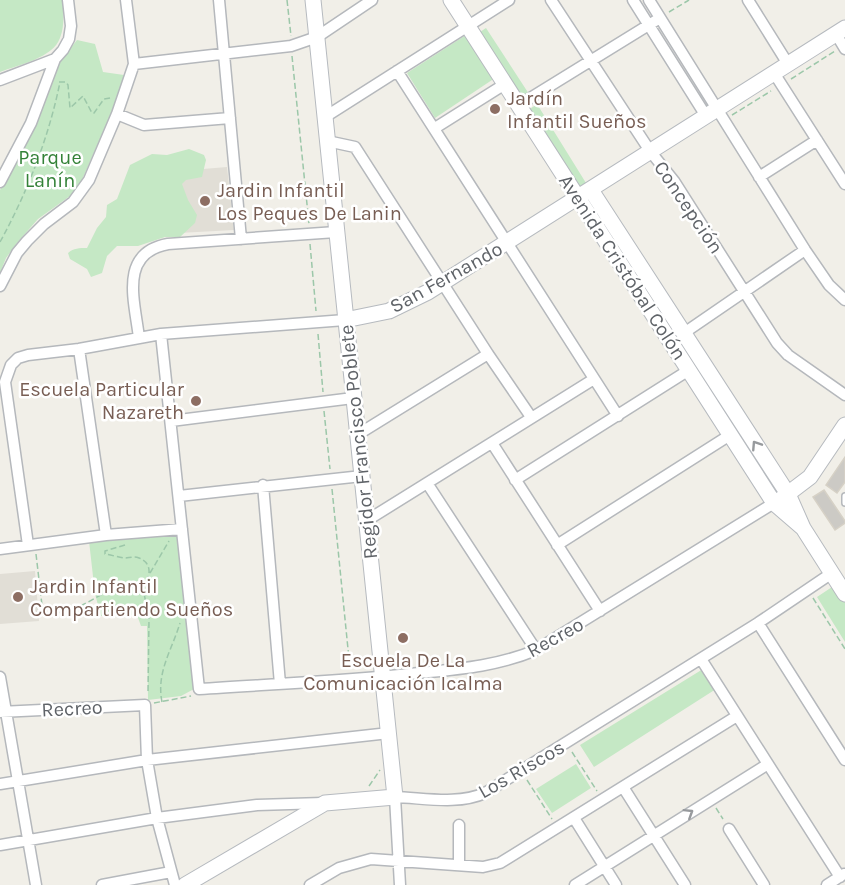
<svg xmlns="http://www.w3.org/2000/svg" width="845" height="885" viewBox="0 0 845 885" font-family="Karla,sans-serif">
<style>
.education{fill:#e1ded6}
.green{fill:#c5e8c5}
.building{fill:#cccac5;stroke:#d6d1c6;stroke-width:1.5}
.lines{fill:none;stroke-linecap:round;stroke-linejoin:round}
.lane-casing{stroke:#b5b8bc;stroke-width:8}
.street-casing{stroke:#b5b8bc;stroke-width:13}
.secondary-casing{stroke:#b6babf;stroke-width:17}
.path{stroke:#9cc7a9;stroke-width:1.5;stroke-dasharray:6 3;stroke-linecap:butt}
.lane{stroke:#fff;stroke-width:5}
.street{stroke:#fff;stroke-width:10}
.secondary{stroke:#fff;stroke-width:15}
.oneway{stroke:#979a9d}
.education-dot{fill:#8d6e63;stroke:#fff;stroke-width:2}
.labels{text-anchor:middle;stroke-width:5;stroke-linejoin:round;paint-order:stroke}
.education-label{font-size:20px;fill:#785e54;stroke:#fff;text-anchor:start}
.park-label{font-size:20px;fill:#348238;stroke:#fff}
.street-label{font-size:20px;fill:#5f6368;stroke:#fff}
</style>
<rect width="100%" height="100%" fill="#f1efe8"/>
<path class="education" d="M227 167 234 230 179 233V171Z
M35 571 39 621 0 624V574Z"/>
<path class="green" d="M0 0H63C63 12 65 26 60 38 53 58 18 65 0 72Z
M486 28 529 94 523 99 480 32Z
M466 35 495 78 435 118 407 73Z
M77 40 95 44 103 72 124 75 112 112 81 182 70 196 38 219 17 243 6 258 0 273V190L31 134 57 65Z
M537 104 586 183 579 187 530 109Z
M189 149 204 155 206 160 202 177 186 180 182 184 188 200 197 215 195 223 180 237H165L138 246H117L107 256 102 273 91 277 87 269 70 259 68 253C74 248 79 248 87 248L97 228 106 217 107 205 117 199 130 165 152 154 167 155Z
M177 532 194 689 181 696 148 700 147 626H141L137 615 101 616 95 594 89 541Z
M835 585 845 600V642L817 597Z
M703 669 716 689 594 767 580 745Z
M576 764 591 788 552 813 536 789Z"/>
<path class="building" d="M845 457V482L837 493 826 485Z
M824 490 845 521V523L835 530 813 497Z"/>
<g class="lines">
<defs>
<path id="lane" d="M845 496V503"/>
<path id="street" d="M219 0 241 239
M551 0 650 151 674 181 777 343 788 355 845 395
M633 0 706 116
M649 0 805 250 829 285 845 300
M748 0 788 64
M836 34 845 49
M134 64 291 46 317 37 372 0
M397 71 618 416
M774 73 845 184
M0 80 55 59
M519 105 660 18
M117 114 144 125 230 118
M325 117 509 0
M435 128 505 84
M327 141 355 147 488 354 531 417
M759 177 817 140
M0 182 31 123 55 59 63 50 69 39 71 26 68 0
M0 286 17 253 27 241 44 224 73 202 89 180 117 114 134 64 126 0
M684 333 805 250
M161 334 199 689C273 684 346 681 419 673 460 669 498 666 536 650L774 503
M139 338C135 302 118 253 168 244L336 232
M79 349 106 535
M171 421 353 398
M357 435 488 354
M492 443 600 611
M515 480 689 370
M427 483 536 650
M263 485 280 684
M179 496 362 476
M366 521 594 379
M28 545 5 382 11 365 18 358 28 355 79 349 161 334 345 320
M557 545 730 435
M0 549 106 535 182 529
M758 623 845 760
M701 659 840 877
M0 677 36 885
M0 712 145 705 147 760 157 818 175 885
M0 784 147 760 389 733
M623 787 685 885
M574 818 616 885
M459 825V865
M729 829 764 885
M0 845 157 818 257 805 323 803
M102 885 171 872
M310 885 339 868 371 859 483 867 500 863 737 716
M400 885 395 797C425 798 458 805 485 793L758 623 832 573
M575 885 768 764
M827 885 844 874"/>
<path id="secondary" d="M451 0 774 503 803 528
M591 190 788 494 803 528 845 594
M345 320 389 311 428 292 845 28
M781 499 810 477 845 425
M185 885 325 803 395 797 313 0"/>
</defs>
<use href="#lane" class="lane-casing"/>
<use href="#street" class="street-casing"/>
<use href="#secondary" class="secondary-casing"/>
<path class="path" d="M287 0 291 36
M669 12 689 0
M292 56 309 224
M791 79 835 51
M59 82H66L68 85 70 108 83 96 92 113H94L104 99 110 98
M732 115 771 91
M0 242C27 193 49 137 60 82
M310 244 316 311
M318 334 323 392
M324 411 330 469
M332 489 350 669
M125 545 105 551V554C111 555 118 557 124 558 129 558 134 556 139 558 155 564 149 581 141 590
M36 554 43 614C57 614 67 611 80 606 99 598 124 575 144 593L149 619 148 694
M150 573 169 541
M813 598 845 649
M162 702C156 672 172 650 180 623
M154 703 191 696
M572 752 597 791
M527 780 552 819
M369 786 380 770
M716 808 723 819"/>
<use href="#lane" class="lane"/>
<use href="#street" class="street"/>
<use href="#secondary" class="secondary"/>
</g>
<defs><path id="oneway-chevron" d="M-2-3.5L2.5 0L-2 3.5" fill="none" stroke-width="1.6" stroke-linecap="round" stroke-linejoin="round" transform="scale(1.5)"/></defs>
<g class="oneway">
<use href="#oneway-chevron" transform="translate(756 445) rotate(-123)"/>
<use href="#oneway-chevron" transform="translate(689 813) rotate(-32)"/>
</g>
<g class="education-dot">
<circle cx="495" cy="109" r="6"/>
<circle cx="205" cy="201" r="6"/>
<circle cx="196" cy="401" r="6"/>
<circle cx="18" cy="597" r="6"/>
<circle cx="403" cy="638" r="6"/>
</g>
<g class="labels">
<g class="education-label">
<text x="507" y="105">Jardín<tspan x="507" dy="23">Infantil Sueños</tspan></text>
<text x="217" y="197">Jardin Infantil<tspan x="217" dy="23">Los Peques De Lanin</tspan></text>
<text x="184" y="396" text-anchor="end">Escuela Particular<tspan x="184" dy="23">Nazareth</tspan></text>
<text x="30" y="593">Jardin Infantil<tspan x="30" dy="23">Compartiendo Sueños</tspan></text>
<text x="403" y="667" text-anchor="middle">Escuela De La<tspan x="403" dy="23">Comunicación Icalma</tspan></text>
</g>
<g class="park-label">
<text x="50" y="164">Parque<tspan x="50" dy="23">Lanín</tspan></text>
</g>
<g class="street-label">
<text transform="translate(689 207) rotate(56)" y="7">Concepción</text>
<text transform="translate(623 267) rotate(57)" y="7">Avenida Cristóbal Colón</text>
<text transform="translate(446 277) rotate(-29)" y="7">San Fernando</text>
<text transform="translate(358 442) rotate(-96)" y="7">Regidor Francisco Poblete</text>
<text transform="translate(555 637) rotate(-29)" y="7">Recreo</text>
<text transform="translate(72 708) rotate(-3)" y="7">Recreo</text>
<text transform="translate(521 769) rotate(-30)" y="7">Los Riscos</text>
</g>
</g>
</svg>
